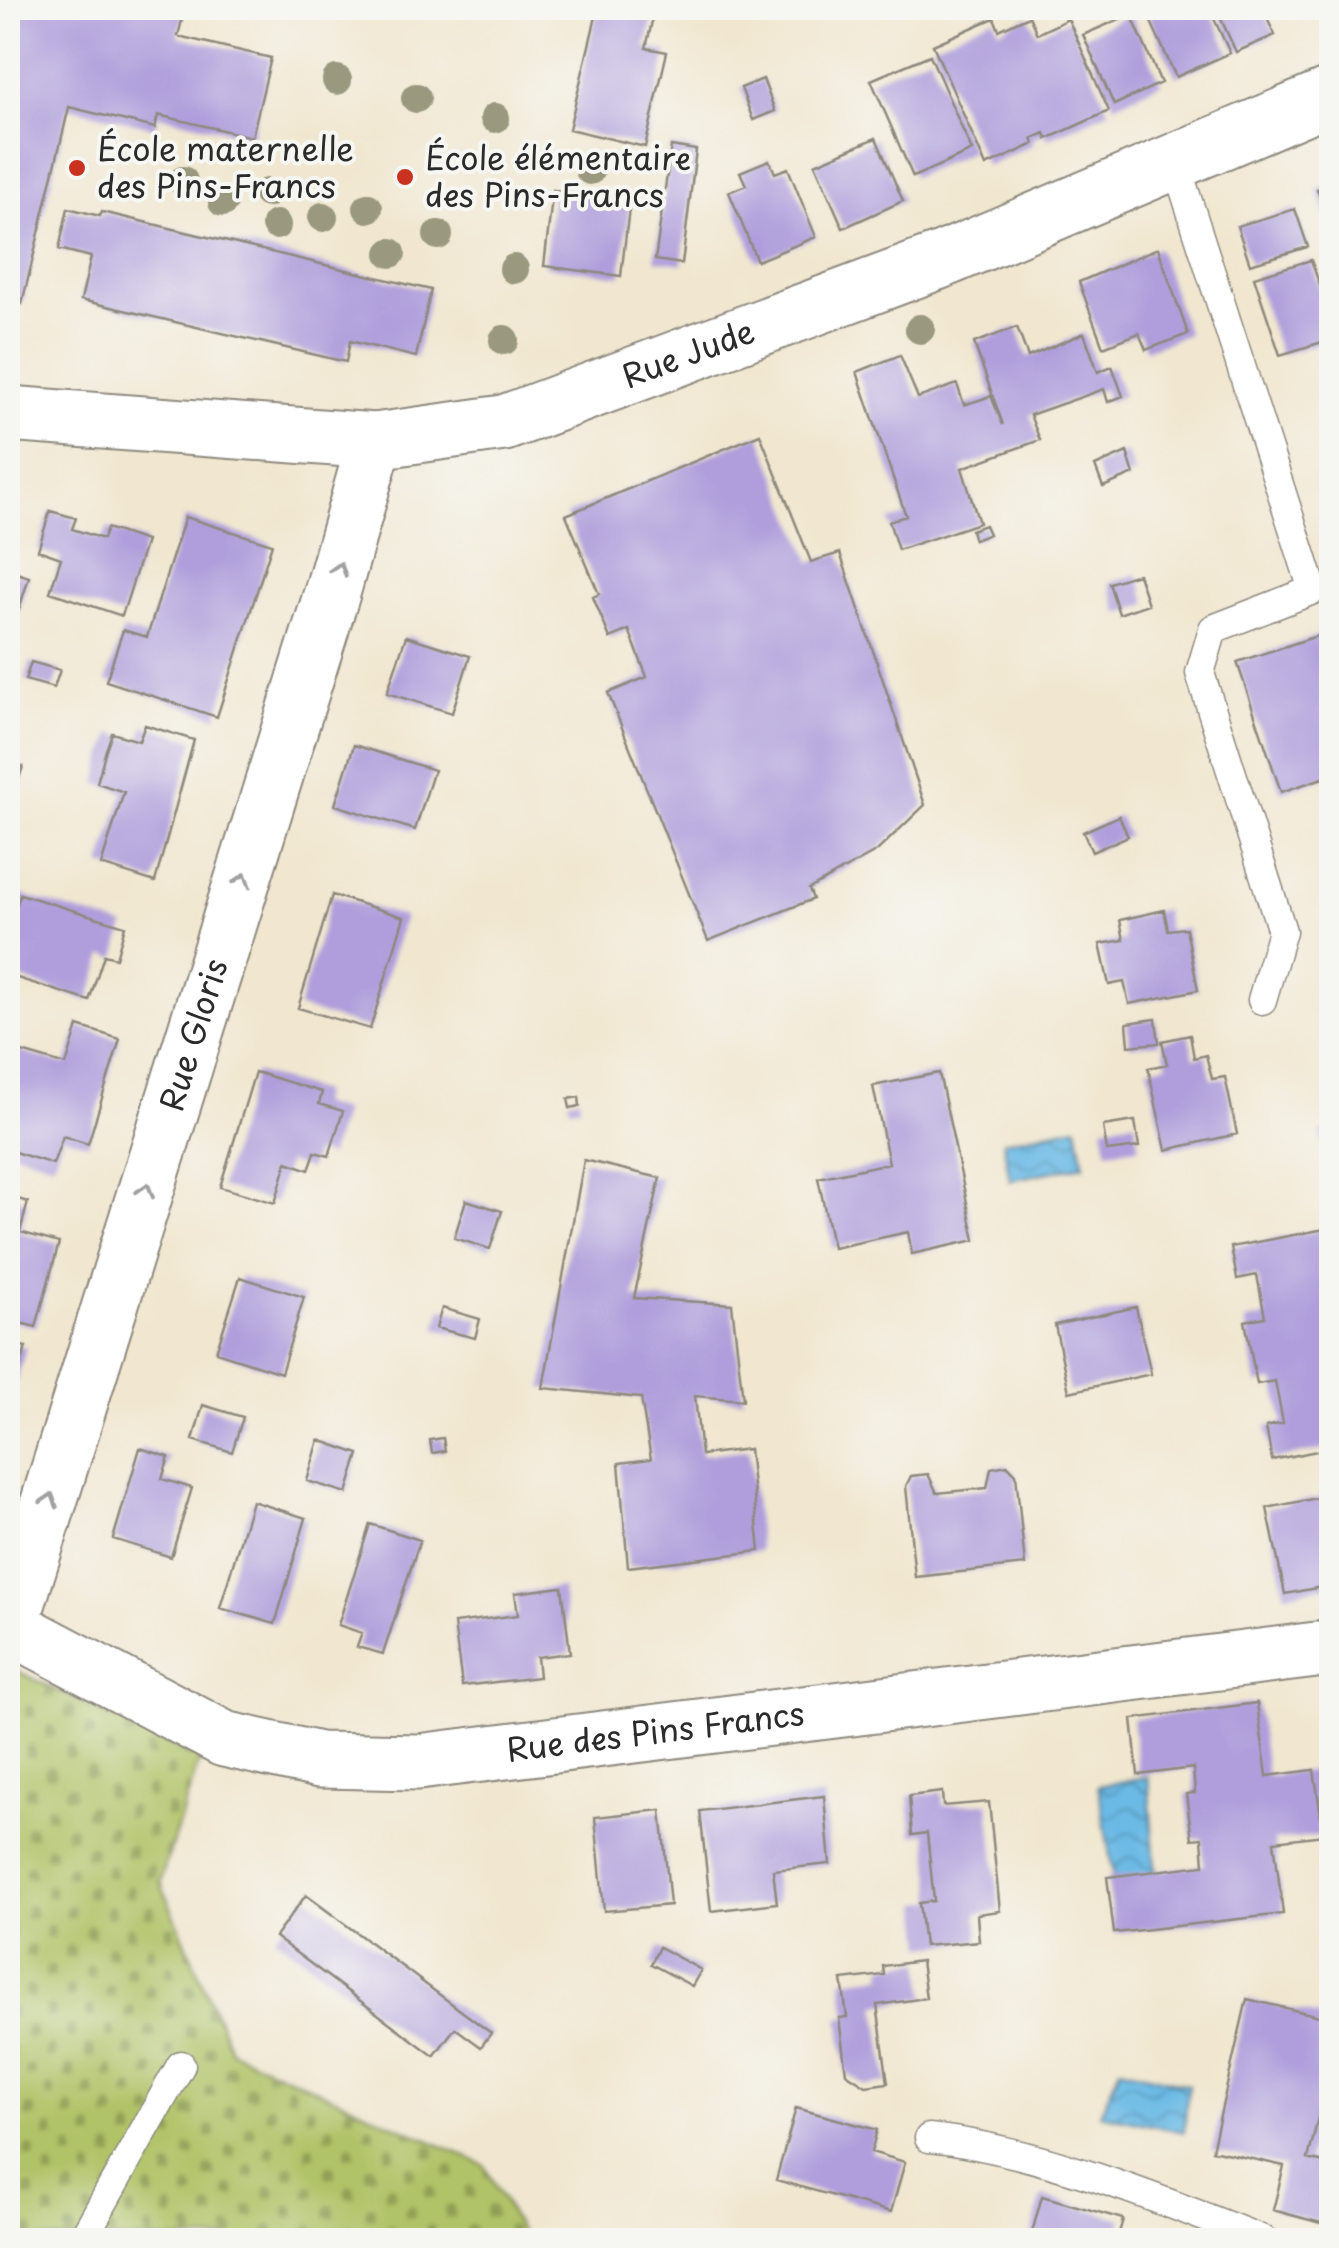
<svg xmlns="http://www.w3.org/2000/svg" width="1339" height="2248" viewBox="0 0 1339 2248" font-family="'Playpen Sans',sans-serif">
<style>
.cemetery{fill:url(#cemetery-stones);stroke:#6e7749;stroke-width:2.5}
.water{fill:url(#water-waves);stroke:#4a7288;stroke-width:2.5}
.building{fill:#af9edb}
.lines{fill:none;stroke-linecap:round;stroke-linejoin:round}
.lane-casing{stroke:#8e897e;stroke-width:31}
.street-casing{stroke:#8e897e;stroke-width:59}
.lane{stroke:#fff;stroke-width:28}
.street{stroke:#fff;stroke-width:55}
.tree{fill:#9a997f}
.oneway{stroke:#a0a0a0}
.poi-dot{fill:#c8321e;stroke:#f6f6f2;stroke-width:4}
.labels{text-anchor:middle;stroke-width:8;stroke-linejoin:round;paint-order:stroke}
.poi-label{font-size:32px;fill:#2b2b2b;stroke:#f6f6f2;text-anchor:start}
.street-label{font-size:32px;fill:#2b2b2b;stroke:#f6f6f2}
</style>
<defs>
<pattern id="cemetery-stones" width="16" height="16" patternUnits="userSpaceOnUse" patternTransform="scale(2.5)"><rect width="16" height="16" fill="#b1c367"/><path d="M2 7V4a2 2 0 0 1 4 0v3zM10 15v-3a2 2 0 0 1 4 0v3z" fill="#909f55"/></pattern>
<pattern id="water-waves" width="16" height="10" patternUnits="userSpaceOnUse" patternTransform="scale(2.5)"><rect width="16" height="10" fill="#6abae5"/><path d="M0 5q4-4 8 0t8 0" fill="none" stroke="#5797ba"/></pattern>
</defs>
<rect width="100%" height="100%" fill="#f6f6f2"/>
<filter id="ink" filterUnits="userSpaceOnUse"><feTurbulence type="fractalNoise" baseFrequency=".01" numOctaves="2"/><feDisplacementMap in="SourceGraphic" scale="20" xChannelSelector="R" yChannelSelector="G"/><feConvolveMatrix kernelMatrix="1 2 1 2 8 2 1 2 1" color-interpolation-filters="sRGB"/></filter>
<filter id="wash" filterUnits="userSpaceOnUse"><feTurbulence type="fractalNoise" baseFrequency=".0048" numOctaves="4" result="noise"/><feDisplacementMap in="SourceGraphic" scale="40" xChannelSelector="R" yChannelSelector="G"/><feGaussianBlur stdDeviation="2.25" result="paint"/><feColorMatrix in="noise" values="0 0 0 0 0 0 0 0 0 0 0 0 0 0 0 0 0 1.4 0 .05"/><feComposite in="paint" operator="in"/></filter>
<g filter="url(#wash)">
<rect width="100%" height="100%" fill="#f1e7d0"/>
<path class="cemetery" d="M11 1668 200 1759 160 1881 231 2051 484 2165 525 2240H8Z"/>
<path class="water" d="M1077 1126 1084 1165 1010 1180 1003 1141Z
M1148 1777 1156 1880 1115 1884 1098 1786Z
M1120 2068 1188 2085 1184 2132 1100 2114Z"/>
<g id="blocks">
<path class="building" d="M21 8H185L178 36 271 58 252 137 158 115 155 128 69 107 22 304 8 300V65Z
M598 8H655L646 48 667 52 645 147 569 129Z
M1164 8H1209L1230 53 1176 77 1148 15Z
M1216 8H1262L1275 35 1236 52Z
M1131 14 1161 83 1114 105 1083 35Z
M1029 16 1037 34 1068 19 1109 111 1047 139 1045 133 1032 139 1034 144 986 166 933 45 994 18 999 30Z
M930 55 972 151 913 177 871 80Z
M763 79 775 111 753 120 741 88Z
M876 138 903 201 843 228 815 164Z
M671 146 696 150 682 264 655 260Z
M769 160 775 173 788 168 816 237 757 261 729 192 746 185 740 172Z
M1332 184V223L1329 224 1317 189Z
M553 190 630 200 621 276 544 266Z
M68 208 100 216 102 212 431 290 416 357 350 341 346 362 81 300 91 257 59 249Z
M1295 209 1308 247 1250 264 1237 226Z
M1158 248 1188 334 1146 350 1139 333 1103 347 1079 282Z
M1311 260 1332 320V339L1280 355 1254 277Z
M1017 327 1028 357 1084 333 1098 372 1112 366 1123 396 1108 402 1104 389 1030 415 1040 440 962 468 979 523 898 550 889 521 906 516 857 372 900 355 918 398 957 384 964 405 991 396 1003 425 974 343Z
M760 434 811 562 840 553 925 805 877 851 809 889 813 899 708 941 608 693 647 677 629 630 610 638 593 597 599 594 566 515Z
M1127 452 1134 474 1103 487 1095 466Z
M8 495 19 499 8 532Z
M50 511 76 518 72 529 103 539 107 528 146 541 122 616 50 592 61 558 38 550Z
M185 517 272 544 217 717 106 681 123 630 147 637Z
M985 525 989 534 974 540 971 530Z
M8 570 29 577 8 645Z
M1138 574 1148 604 1119 614 1109 583Z
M1332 631V775L1281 792 1237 662Z
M406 636 470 656 452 713 387 693Z
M31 662 60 670 54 688 25 680Z
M145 725 194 740 155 882 101 865 124 792 97 783 105 753 112 733 139 741Z
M354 745 434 770 415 830 335 805Z
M8 762 23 766 14 795 8 793Z
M1119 816 1128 836 1092 852 1083 832Z
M20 894 125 926 116 958 104 955 89 1001 8 975V936Z
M332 895 404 917 370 1029 298 1008Z
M1164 910 1168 930 1186 928 1198 990 1129 1004 1124 982 1109 985 1100 944 1124 940 1120 920Z
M1156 1019 1159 1043 1129 1046 1127 1023Z
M78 1026 120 1039 88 1144 63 1136 53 1164 8 1150V1048L66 1065Z
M1190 1035 1194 1058 1206 1055 1212 1079 1225 1077 1237 1134 1166 1150 1148 1068 1167 1064 1162 1041Z
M255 1072 322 1092 319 1104 343 1111 329 1156 315 1152 309 1170 287 1162 275 1203 220 1187Z
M939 1073 975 1240 912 1254 908 1232 833 1248 818 1178 889 1163 873 1086Z
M579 1097 580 1106 570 1108 568 1099Z
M1135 1121 1139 1147 1107 1151 1103 1126Z
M1332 1130V1176H1330L1321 1132Z
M584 1160 660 1178 634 1298 732 1304 743 1400 695 1396 701 1455 749 1449 760 1551 628 1567 619 1463 651 1459 641 1398 543 1388Z
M8 1196 28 1202 20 1232 59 1243 36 1327 8 1320Z
M466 1200 502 1211 490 1249 454 1238Z
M1325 1229 1332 1260V1448L1272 1460 1266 1427 1283 1423 1275 1381 1257 1384 1245 1321 1265 1317 1257 1275 1237 1279 1231 1247Z
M240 1277 304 1297 281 1373 216 1352Z
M1136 1307 1151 1374 1069 1392 1055 1325Z
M442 1308 480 1319 475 1338 436 1328Z
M8 1343 26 1347 9 1408H8Z
M203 1405 243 1417 232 1452 193 1440Z
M443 1438 445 1451 432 1453 430 1440Z
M319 1440 359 1454 347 1493 307 1481Z
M140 1448 169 1457 162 1479 192 1488 171 1557 113 1539Z
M1007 1465 1016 1474 1025 1565 915 1577 906 1486 911 1476 928 1474 937 1493 987 1488 991 1468Z
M1332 1495V1585L1285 1594 1267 1508Z
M252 1501 306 1518 275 1624 220 1608Z
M370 1524 420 1540 383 1654 357 1647 362 1633 338 1625Z
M562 1587 570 1653 537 1657 539 1677 462 1686 454 1623 518 1615 515 1593Z
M1257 1703 1267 1776 1314 1770 1324 1835 1274 1841 1283 1914 1114 1933 1107 1877 1204 1865 1202 1838 1192 1839 1186 1794 1195 1793 1193 1768 1138 1775 1132 1719Z
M942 1792 943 1806 989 1802 1000 1911 977 1914 979 1941 924 1946 919 1903 934 1901 927 1833 912 1835 909 1796Z
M824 1796 830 1864 773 1870 777 1903 711 1911 700 1811Z
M661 1810 670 1905 604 1911 595 1817Z
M306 1895 491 2033 481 2047 455 2028 434 2056 275 1937Z
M659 1947 701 1970 692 1986 651 1964Z
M921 1961 926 1998 877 2005 888 2083 866 2086 846 2073 839 2018 847 2017 842 1980 884 1975 883 1966Z
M1247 1999 1332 2019V2060L1308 2159 1332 2165V2226L1273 2210 1284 2166 1212 2150Z
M796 2108 877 2130 871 2152 905 2162 891 2212 776 2180Z
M1042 2196 1123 2219 1117 2240H1030Z"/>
</g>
</g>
<g filter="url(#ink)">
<use href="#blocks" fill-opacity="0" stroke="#8e897e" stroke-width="2.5"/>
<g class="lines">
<defs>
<path id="lane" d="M1174 158 1313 590 1213 629 1200 673 1282 931 1262 1000
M929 2138C1033 2148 1165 2201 1263 2240
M82 2240 181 2065"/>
<g id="street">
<path id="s1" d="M8 414 375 441 504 423 942 260 1332 95"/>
<path id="s2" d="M8 1625 224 1739 319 1760 418 1762 1332 1648"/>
<path id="s3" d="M10 1627 332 593 375 441"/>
</g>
</defs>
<use href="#lane" class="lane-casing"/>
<use href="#street" class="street-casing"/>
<use href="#lane" class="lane"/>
<use href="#street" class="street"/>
</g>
<g class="tree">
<circle cx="337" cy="80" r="15"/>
<circle cx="416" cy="98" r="15"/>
<circle cx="495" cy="118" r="15"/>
<circle cx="590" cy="170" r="15"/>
<circle cx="183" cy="181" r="15"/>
<circle cx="267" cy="193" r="15"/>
<circle cx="223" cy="202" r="15"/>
<circle cx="368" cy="208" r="15"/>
<circle cx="323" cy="217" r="15"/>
<circle cx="276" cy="225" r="15"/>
<circle cx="438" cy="235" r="15"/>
<circle cx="391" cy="253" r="15"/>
<circle cx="514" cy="269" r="15"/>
<circle cx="920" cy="329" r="15"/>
<circle cx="504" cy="340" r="15"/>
</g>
<defs><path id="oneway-chevron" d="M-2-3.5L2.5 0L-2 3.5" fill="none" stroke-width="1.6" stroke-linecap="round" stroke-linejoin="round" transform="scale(2.5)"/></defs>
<g class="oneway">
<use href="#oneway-chevron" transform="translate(339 569) rotate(-74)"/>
<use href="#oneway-chevron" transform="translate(243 880) rotate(-73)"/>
<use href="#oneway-chevron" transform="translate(146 1190) rotate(-73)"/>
<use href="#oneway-chevron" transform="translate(50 1500) rotate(-73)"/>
</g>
</g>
<g class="poi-dot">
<circle cx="77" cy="168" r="10"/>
<circle cx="405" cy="177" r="10"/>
</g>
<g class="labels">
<g class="poi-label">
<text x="97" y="161">École maternelle<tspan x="97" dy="37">des Pins-Francs</tspan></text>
<text x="425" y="170">École élémentaire<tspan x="425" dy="37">des Pins-Francs</tspan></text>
</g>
<g class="street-label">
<text dy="11" stroke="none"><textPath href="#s1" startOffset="695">Rue Jude</textPath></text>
<text dy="11" stroke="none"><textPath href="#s3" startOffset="620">Rue Gloris</textPath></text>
<text dy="11" stroke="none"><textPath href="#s2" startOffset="680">Rue des Pins Francs</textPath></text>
</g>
</g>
<rect width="1339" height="2248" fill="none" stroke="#f6f6f2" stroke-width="40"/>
</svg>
